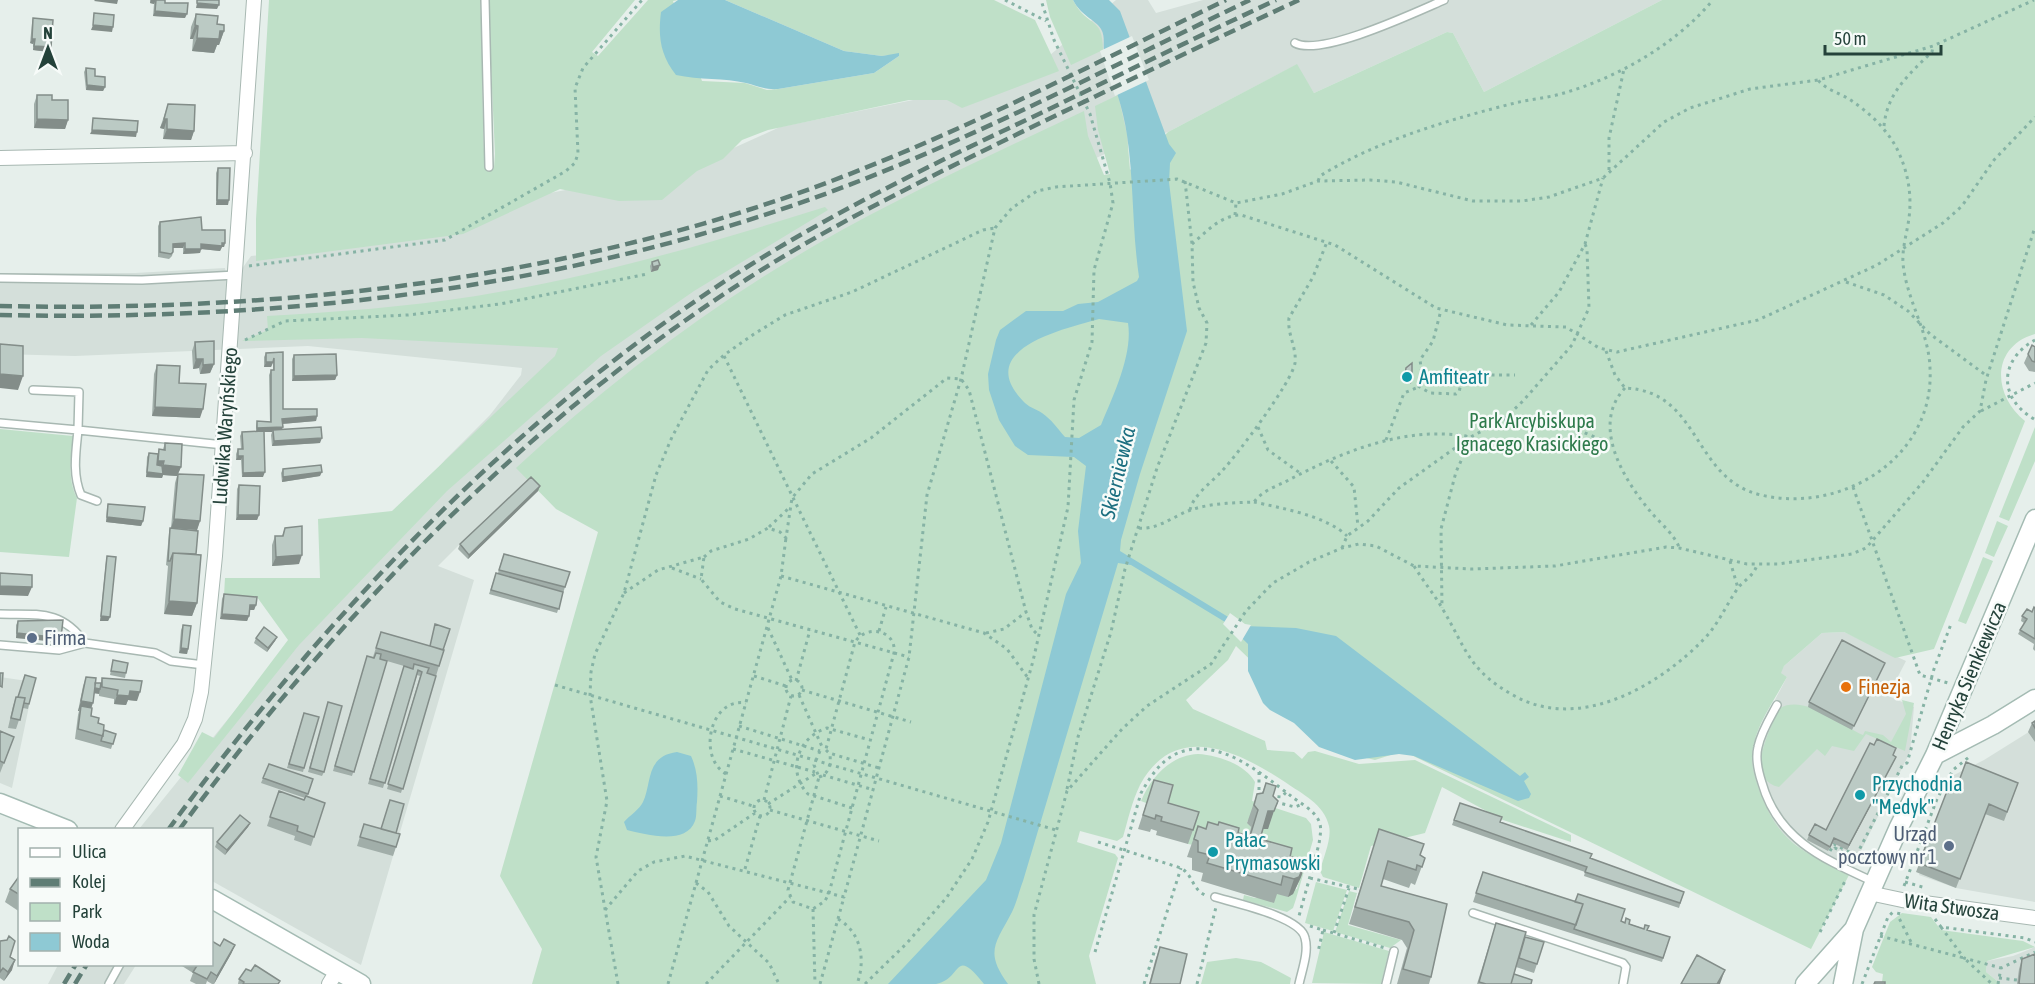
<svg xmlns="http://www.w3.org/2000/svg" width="2035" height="984" viewBox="0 0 2035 984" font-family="'Asap Condensed',sans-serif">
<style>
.built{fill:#d4dfda}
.green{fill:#bfe0c8}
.water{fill:#8ec9d4;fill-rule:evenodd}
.pier{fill:#e6efeb}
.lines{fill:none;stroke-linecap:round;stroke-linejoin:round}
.lane-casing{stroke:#a8b8b2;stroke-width:10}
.street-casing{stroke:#a8b8b2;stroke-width:16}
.secondary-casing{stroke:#a4bbb3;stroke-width:21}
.path{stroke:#86b3a5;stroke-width:3;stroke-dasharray:3 4.5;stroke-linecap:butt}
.lane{stroke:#fff;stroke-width:7}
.street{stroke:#fff;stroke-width:14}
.secondary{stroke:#fff;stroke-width:18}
.rail{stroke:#5f7d75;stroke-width:4.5;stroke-dasharray:12 6;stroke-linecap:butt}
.wall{fill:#a1aea9}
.shaded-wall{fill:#838d89}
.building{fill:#bbcac4;stroke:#838d89;stroke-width:1.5}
.culture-dot{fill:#0f9aa8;stroke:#f7fbf9;stroke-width:2}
.service-dot{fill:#5c6f8a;stroke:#f7fbf9;stroke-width:2}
.food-dot{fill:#e8710a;stroke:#f7fbf9;stroke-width:2}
.labels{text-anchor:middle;stroke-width:5;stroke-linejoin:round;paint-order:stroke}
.culture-label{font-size:20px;fill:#0d838f;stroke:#f7fbf9;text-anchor:start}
.park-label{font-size:20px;fill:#2d7a4b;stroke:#f7fbf9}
.street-label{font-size:20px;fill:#24423a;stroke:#f7fbf9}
.service-label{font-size:20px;fill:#4e5e75;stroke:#f7fbf9;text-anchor:start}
.food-label{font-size:20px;fill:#c56008;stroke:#f7fbf9;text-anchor:start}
.water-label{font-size:21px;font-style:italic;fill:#1c6f80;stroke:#f7fbf9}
</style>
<rect width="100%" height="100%" fill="#e6efeb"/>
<path class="built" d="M1116 0H1148L1156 13 1203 0H1662L1484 92 1453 33 1447 32 1314 93 1296 65 1168 132 1119 147 977 216 571 443 486 518 438 566 474 580 361 965 212 881V830L139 829 334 588 445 460 490 415 521 375 522 368 308 346 75 356 0 354V273H135L225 268 226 274 239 273 251 256 440 235 503 202 696 165 780 127 918 99 1050 55Z
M1844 632 1906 661 1888 696 1914 707 1910 752 1849 875 1804 851 1785 837 1770 819 1751 769 1754 740 1787 677 1780 673 1784 666 1822 633Z
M0 677 34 682 12 788 0 783Z
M2035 728V902L1956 888 1919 875 1954 775 1984 760Z
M2035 947V984H2001L1986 972 1987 961 2013 956Z
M58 965H136L124 984H48Z"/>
<path class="green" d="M269 0H480C484 56 481 112 485 168L489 172 494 168 495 154 488 0H635L592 52 598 56 648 0H678L673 1 702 81 745 83 767 90 778 89 874 73 899 56V54L882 56 844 51 725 0H994L1035 20 1059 71 962 108 947 100H909L768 130 742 140 723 159 697 171 662 200 619 201 560 189 463 234 256 261V219Z
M1046 0H1073C1087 28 1103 15 1103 50L1071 65 1050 17Z
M1662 0H2035V334C1990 347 1993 396 2025 421L1934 649 1895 658 1844 632 1822 633 1784 666 1781 673 1787 677C1776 697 1759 721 1754 743 1749 762 1754 775 1760 792 1780 845 1802 850 1849 875L1811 949 1403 751 1375 760 1346 753 1236 646 1228 660 1186 700 1193 709 1265 741 1267 750 1294 752 1302 759 1308 752 1315 751 1359 764 1415 760 1571 835V842L1503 820 1442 787 1425 833 1371 846 1359 888 1323 877 1320 871C1323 858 1332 839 1329 826 1324 804 1302 794 1285 782 1238 751 1175 720 1140 785 1132 801 1128 820 1123 837L1117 841 1080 831 1077 842 1115 854 1118 858 1089 956 1096 984H532L542 949 500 876 598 532 556 509 516 468C609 382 710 306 819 243 905 194 995 153 1084 111L1088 136 1104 175 1110 174 1098 130 1095 106 1118 95 1127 134 1130 170 1168 132 1297 64 1314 93 1447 32 1453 33 1484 92Z
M825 207 828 210 694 291 601 356 447 491 299 645 188 783 178 775 202 732 214 738 288 640 257 597 224 595 225 578H320L318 519 392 511 555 356 558 348 362 338 242 341 268 330 267 316C336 312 407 307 476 296 594 277 711 243 825 207Z
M2035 427V461L2009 521 1999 517Z
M0 429 73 436C71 456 67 479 77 498L69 557 0 552Z
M1997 521 2008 526 1994 557 1985 553Z
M1983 557 1993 561 1966 624 1958 621Z
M1902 700 1914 703 1905 751 1866 734 1854 751 1832 746 1825 756 1817 749 1779 787C1743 779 1771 726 1780 708 1804 694 1841 725 1863 735L1865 731 1883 735 1891 742 1906 714Z
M1198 754C1217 755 1245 764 1255 782L1252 801 1259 803 1247 822 1251 827 1244 854 1188 844 1146 803 1141 801C1151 777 1171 755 1198 754Z
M1269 806 1306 818 1311 824 1313 840 1296 899 1293 908 1287 912 1243 900 1244 895 1255 898 1297 889 1300 877 1254 857Z
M1316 882 1347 890 1333 931 1305 923Z
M1349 891 1357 893 1348 925 1401 940 1390 948 1335 932Z
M1902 913 1931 917 1941 930 2023 941 2035 947 1987 961 1986 972 2001 984H1886L1882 982 1883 974 1876 972 1872 967 1890 922Z
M1324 932 1389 951 1381 984 1312 983Z
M1236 958 1261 962 1291 978 1290 984H1201L1207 962Z"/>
<path class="water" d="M678 0H725L844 51 882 56 899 53V56L874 73 778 89C766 90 758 86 746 83 725 78 699 80 676 75 660 55 658 36 661 12Z
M1073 0H1109L1120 11 1169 144 1176 153 1170 163 1169 182 1187 331 1140 474 1121 540 1120 551 1243 626 1296 628 1336 636 1520 776 1525 772 1529 777 1524 781 1531 794 1529 798 1518 801 1414 756 1399 754 1355 760 1319 747 1294 723 1270 710 1263 703 1248 671V644L1225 622 1131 565 1118 563 1023 881C1019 891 1017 902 1012 912 996 943 984 951 1008 984H984C953 945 963 979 936 984 922 984 903 984 888 984L986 880 1001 843 1066 594 1081 563 1078 531 1086 466 1074 457 1028 455 1015 446 999 420 989 390 988 374 996 340 1000 330 1026 311H1063L1078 304 1098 302 1137 281 1139 277C1132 230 1134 182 1127 135 1123 107 1113 82 1105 55 1102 46 1106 37 1101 29 1096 20 1081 16 1073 0ZM1099 319 1128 323C1133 355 1113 396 1101 425L1079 438 1065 437C1058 429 1051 419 1042 413 1036 409 1028 407 1023 401 973 349 1064 329 1099 319Z
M677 752 691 756C698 771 698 786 697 802 696 807 697 816 695 821 686 846 645 834 627 830L624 822C629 816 640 809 643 802 652 784 645 756 677 752Z"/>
<path class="pier" d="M1132 36 1149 80 1115 96 1100 51Z
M1230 613 1245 624 1251 625 1241 642 1223 624Z"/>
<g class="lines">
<defs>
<path id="lane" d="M485 0 489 167
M1295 43C1321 57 1416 12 1444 0
M0 278 142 280 236 275
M33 390 79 392 78 430 224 445
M0 423 78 430C76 451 72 474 81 495L97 501
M0 614C38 615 61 609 85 643
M0 645 59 650 85 643 155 653 171 661 204 665
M1777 705C1770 718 1761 732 1758 747 1755 759 1758 771 1762 783 1778 840 1824 859 1874 882
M1215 897C1235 903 1301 917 1305 938 1309 952 1302 970 1299 984
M1473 913 1623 963 1626 967 1623 984
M109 984 120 964
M1386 984 1394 951"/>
<path id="street" d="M0 158 245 153
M122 830 184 744 195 719 201 692 215 556 254 0
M1869 893 1902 900 2035 918
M329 984 337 971"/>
<path id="secondary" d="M1935 755 1993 725 2035 699
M0 803 68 830
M212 899 361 984
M1805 984 1854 929
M1843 984 1854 929 1899 827 1935 755 2035 519"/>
</defs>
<use href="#lane" class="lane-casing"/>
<use href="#street" class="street-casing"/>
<use href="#secondary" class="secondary-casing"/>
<path class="path" d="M1005 0 1046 21
M1884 126C1887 93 1909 74 1932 52L1933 46
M1609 170V138L1624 69
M1318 181 1320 176C1376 141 1451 119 1515 103 1531 99 1548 98 1564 93 1619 77 1676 44 1713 0
M1235 215 1236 203
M1192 244C1206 232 1221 215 1241 215L1335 245 1436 308 1507 325 1566 327 1599 348 1617 352 1758 320 1877 265 1943 223 1962 206 1994 160 2035 117
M249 266 445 240 566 171 575 163 578 153 575 88 583 68 642 0
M1846 282 1884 295 1908 311 1930 334 1987 376
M1531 325 1559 292 1585 244 1603 178
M245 340 285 321 408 315 500 304 647 274
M1606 351 1615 375 1625 388C1701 391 1692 479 1761 495 1842 514 1935 458 1930 368 1929 332 1906 299 1903 263 1902 248 1907 233 1909 218 1912 195 1908 172 1898 151 1888 130 1869 112 1849 99 1839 93 1825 89 1818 80
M724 356 860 635
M1424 375H1515
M1418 386 1430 393 1456 394 1459 392 1463 375
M1625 388C1590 425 1624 480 1650 511 1659 522 1674 534 1679 547
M1981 411 2035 383
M2034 419C1998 398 1999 360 2035 340
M1504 420 1543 421 1568 426 1612 444
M1258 427 1268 450 1300 473
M1386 440 1404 393 1416 388 1423 381 1420 360 1433 341 1441 310
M1331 461 1354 487 1358 527
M1853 487 1920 675 1948 683
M1254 502C1281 508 1327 516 1347 536
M1190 510C1193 495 1212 482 1222 471 1237 455 1292 382 1295 363 1297 348 1287 334 1289 318L1313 277 1327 242
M769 527 788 509
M1139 528C1156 530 1173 517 1188 511 1209 503 1232 503 1254 502 1261 492 1274 487 1285 482 1339 453 1403 426 1466 436L1470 441 1456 472 1441 529 1442 608
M1342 548 1347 536 1368 521 1399 488 1469 438 1504 419 1523 401 1572 345 1589 308 1587 249 1585 244
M704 557 711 551 749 539 768 528 780 532 786 538 792 498 812 474 871 438 947 378 961 379 969 390 1026 612 1032 629 1039 636
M1730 561 1738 588
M1414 566C1423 581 1434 594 1442 608 1466 648 1468 670 1513 695 1579 733 1659 686 1705 638 1719 623 1726 605 1738 588 1744 580 1755 575 1757 564
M672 568 701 579
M781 576 984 633 1007 649 1028 678
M624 593 658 570 704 557 701 579 720 602 735 609 909 657
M768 628 792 680
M879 631 886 607
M986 633 1004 629 1026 612
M754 676 786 686
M786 688a8 8 0 1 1 16 0a8 8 0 1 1-16 0Z
M796 681 810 630
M555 685 1056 830
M802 690 911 722
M799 695 823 749
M739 726 820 751
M733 749 815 772
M826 750 829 753 879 768
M820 751 814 765 819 777 788 890 793 902 813 909 825 901 829 893 894 653C897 630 866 624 855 642L826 749
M1259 772V791L1264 794
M726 774C697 757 710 697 746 703
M823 775 874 790
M819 777C829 774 831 764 830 754
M1067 789 1078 737 1111 632 1125 569 1157 468 1206 343 1207 323 1199 308 1193 282 1192 244 1185 181
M720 796 753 806
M1270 796 1282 797 1286 792
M754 808a8 8 0 1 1 16 0a8 8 0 1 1-16 0Z
M764 800 791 696
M1275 802 1295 807 1302 804
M768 804 815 774
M852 808 808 794C786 771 798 737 827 728L870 740
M770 810 879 841
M708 841 715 840 755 813
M1098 842 1181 868C1193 875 1192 889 1205 895
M1830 851 1834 844 1851 853 1850 856 1835 848 1834 851
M1853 862 1903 764 1907 763 1934 669 1951 624
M745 869 760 816
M1310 878 1358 889
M1905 882 1926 888
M696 883 708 892 729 926 769 963 779 984
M1904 886 1937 799 1953 770 1969 757
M813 909 815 984
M605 910 638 871 654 862 685 856 844 897 909 657 927 495 961 379 995 228 1012 208 1037 191 1056 187 1177 179 1236 203 1282 194 1318 181 1370 180 1396 182 1473 201H1522L1549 197 1603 178 1664 122 1690 108 1750 89 1818 80 1933 46 2034 0
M1899 912 1898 916 1912 944
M838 919C861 932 866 960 857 984
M1935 919 1941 927 2025 938 2035 942
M1310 926 1323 930 1318 952
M1941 927 1964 958 2001 968
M1323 930 1385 948
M1820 932 1846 879
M1334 933 1349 888
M1880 936 1964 958 1992 984
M1095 952 1141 793C1150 777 1161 760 1178 753 1218 736 1262 774 1291 796 1300 803 1314 810 1319 821 1322 828 1320 836 1319 844L1299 916
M1999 978 2017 980
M618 984 596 857 607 801 590 695 591 672 595 654 624 593 656 475 672 437 708 370 724 355 754 334 785 315 852 292 983 230 995 228
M668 984 781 576 786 538
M706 984 790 897
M820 984 844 897
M865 984 907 943 947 897 972 859 988 822 1033 661 1068 507 1074 400 1092 342 1094 270 1113 203 1110 183 1090 114 1054 40 1041 0
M1039 984 1034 959V915L1067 791 1122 729 1147 706 1211 664 1246 611 1273 583 1309 562 1342 548 1359 544 1376 546 1414 566 1472 569 1555 566 1666 547 1679 548 1747 564H1778L1852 554 1866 548 1923 482 1963 427 1980 411 1986 380 2035 227
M1144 984 1181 868
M1197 984 1216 907
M1862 984 1888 917 1893 912
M1998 984 2001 968 2035 952"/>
<use href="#lane" class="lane"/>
<use href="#street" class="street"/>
<use href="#secondary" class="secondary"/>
<path class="rail" d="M0 306C273 312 552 282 810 189 953 137 1089 66 1226 0
M0 315C274 321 555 291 814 198 964 144 1106 69 1250 0
M168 830C326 614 519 411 747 267 841 208 941 160 1041 113 1119 75 1197 37 1276 0
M179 830C335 618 525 421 747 279 839 220 938 173 1036 125 1123 83 1211 41 1299 0
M64 984 76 964
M75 984 87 964"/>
</g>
<path class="wall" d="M150 0H165V3L185 18 153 16 154 4 150 3Z
M196 14 217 24 224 31 219 45H217L214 53 192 51 193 39H190L191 27Z
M33 18 51 47 49 52 33 50V44L30 43 32 23Z
M86 68 105 87 103 91 86 90 84 72Z
M37 95 52 100 68 120 65 129 34 128V104Z
M168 104 194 131 191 140 163 139 164 129 160 128Z
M218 168 228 205H216V173Z
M160 222 202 230 225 243 224 247H222L220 251 201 249 200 253 183 254V248H173V252L172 256 169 259 158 257V226Z
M652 262 658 270 651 272 650 266Z
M195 342 214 364 210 373 200 374 199 368 193 369 192 351Z
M2035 347V372L2029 371 2024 363 2028 354Z
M283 352V409L317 416 316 421 282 424V430L320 443 272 446 271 435 272 432H264L263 477H242L241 460H236V454L238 449H241L240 436 242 432 256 431V426L257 421 270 422 269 375 271 370H273V363L271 367H264V357L266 353Z
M294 355 337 375 335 380 292 381V359Z
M157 365 179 383 200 418 152 416 154 374Z
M1406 368 1412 379 1411 384 1404 379V373Z
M165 443 181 467 178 474 200 521 197 530 171 528 175 483 177 476 163 475 162 478 146 477 147 457 149 453 158 454 159 449H163Z
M283 469 320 476 282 482 281 473Z
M239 485 259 515 257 520H236L237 489Z
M540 486 538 491 468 559 458 549 460 544Z
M108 504 143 521 141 526 106 522 107 508Z
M170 528 196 554 197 603 192 616 164 614 168 566 166 565 169 533Z
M285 528 299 564 272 566V545L275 536H282Z
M107 556 110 617 108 621H100L106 561Z
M502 559 565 587 557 613 489 594 496 573H498Z
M224 594 256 605 254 610H250L249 616 247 621 220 619 222 599Z
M2035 608V651L2033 649 2034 644 2018 634 2024 623 2021 621 2022 616 2032 612Z
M18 621 61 638 60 642 16 638V625Z
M435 624 443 650 439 666 401 793 387 789 420 676 417 675 383 788 368 784 404 666 387 661 352 776 333 771 367 656 373 657 381 632 430 646Z
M183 625 188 649 187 654 179 653 181 630Z
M277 637 275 641 267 652 254 643 256 638Z
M113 660 126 673 125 678 110 675Z
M1885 663 1852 730 1808 707 1809 702Z
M86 677 95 683H101L102 678 137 701 128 700 126 705 114 704V699L99 696V693H94L91 707V716L104 730 116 734 111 749 75 739 78 715 79 711H78L83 686Z
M16 697 29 704 28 709 23 708 16 729 8 728 13 706Z
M327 707 324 772 322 776 308 772Z
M304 713V768L303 772 287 768Z
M2035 721V742L2028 732 2032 723Z
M0 731 14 737 0 773Z
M1893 755 1896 757 1894 761 1847 850 1833 843 1828 851 1807 840 1809 835 1826 830Z
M269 764 313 779 307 797 325 803 311 846 294 840 295 836 267 826 279 791 304 800 305 798 261 783Z
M1154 780 1168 803 1193 830 1188 844 1156 835 1157 831 1151 829 1150 832 1138 829Z
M1266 783 1273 796 1268 829H1263L1260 839 1290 857 1307 859 1301 877 1293 894 1288 897 1277 894 1274 903 1201 881 1203 873 1192 870V858L1187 857 1198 826 1206 829 1238 833 1249 836 1251 827 1247 823 1257 794 1262 793Z
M2018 783 2004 821 1985 814 1956 888 1916 872 1949 786 1956 789Z
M1460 803 1500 822 1590 858 1684 892 1679 908 1584 876 1585 872 1452 825Z
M250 823 248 827 225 855 215 847 217 842Z
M364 824 396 833V847L393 856 357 846Z
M1379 829 1420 855 1425 858 1415 885 1411 883 1409 888 1383 879 1381 886 1447 904 1431 977 1429 984H1397L1407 948 1402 940 1349 924Z
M1483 872 1621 921 1670 937 1662 962 1473 902Z
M20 875V912L5 902 10 889Z
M1496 923 1525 937 1537 964 1534 973 1516 967 1514 974 1531 984H1477Z
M0 941 10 957 12 970 4 981 0 978Z
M235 945 231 954 214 984H212L207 981 206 984H196L190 981 193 973 182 966V964H212L220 946Z
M1160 947 1180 984H1149L1155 961Z
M2022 959 2035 984H2017L2019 969Z
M239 979 279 984H238Z"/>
<path class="shaded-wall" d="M95 0H118L117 4 94 1Z
M151 0H156L154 4 150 3Z
M197 3 219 5 217 9 196 8Z
M155 11 187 14 185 18 153 16Z
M93 25 113 27 112 32 91 30Z
M195 25 198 26 193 39H190Z
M220 31H224L219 45H217L214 53 192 51 197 38Z
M32 39H35L33 44 30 43Z
M34 46 51 47 49 52 33 50Z
M87 85 105 87 103 91 86 90Z
M37 119 68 120 65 129 34 128Z
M164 119H167L164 129 160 128Z
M167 129 194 131 191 140 163 139Z
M92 130 137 132 136 137 90 134Z
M217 200H229L228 205H216Z
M185 243 183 248H172L173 244Z
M225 243 224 247H222L220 251 201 249 200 253 183 254 185 249 201 244Z
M660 265 658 270 651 272 653 267Z
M196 359H203L199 368 193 369Z
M266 362H273L271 367H264Z
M214 364 210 373 200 374 203 365Z
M0 374 23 376 18 390 0 388Z
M337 375 335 380 292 381 294 376Z
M155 407 203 409 200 418 152 416Z
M317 416 316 421 281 424 282 419Z
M283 427 281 432 273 430 272 432H256L257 428Z
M322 438 320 443 272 446 274 441Z
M238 456H243L241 460H236Z
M158 461H164L160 470H155Z
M163 465 181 467 177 476 163 475 162 478 146 477 147 472 161 473Z
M265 472 263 477H242L243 473Z
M322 472 320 476 282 482 283 477Z
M540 486 538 491 468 559 469 555Z
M238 515H259L257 520H236Z
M107 517 143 521 141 526 106 522Z
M174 519 200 521 197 530 171 528Z
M302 555 299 564 272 566 276 557Z
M0 586 32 587 28 596 0 595Z
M169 601 197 603 192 616 164 614Z
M250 605H256L254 610H248Z
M222 614 249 616 247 621 220 619Z
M101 616 110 617 108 621H100Z
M17 633 61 638 60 642 16 638Z
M277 637 275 641 267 652 268 648Z
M181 648 188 649 187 654 179 653Z
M94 688 100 689 99 694 92 693Z
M130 691 140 692 137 701 128 700 126 705 114 704 117 695Z
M81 701 93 703 90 712 81 706 79 711H78Z
M1896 757 1894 761 1847 850 1849 845Z
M1268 811H1274L1268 829H1261Z
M250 823 248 827 225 855 227 850Z
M1307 859 1301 877 1293 894 1288 897 1294 879Z
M235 945 231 954 214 984 217 976Z
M15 960 12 970 4 981 8 972Z
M1725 970 1720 984H1717Z"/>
<path class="building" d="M156 0H165V3H188L187 14 155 11Z
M197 0H219V5L197 3Z
M94 13 114 15 113 27 93 25Z
M196 14 218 16 217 24 224 25V31H220L219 39 197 38 198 26 195 25Z
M33 18 53 20 51 47 34 46 35 39H32Z
M86 68 95 69V76L105 77V87L87 85Z
M37 95H52V100H68V120L37 119Z
M168 104 195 105 194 131 167 129V119H164Z
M93 118 138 121 137 132 92 130Z
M218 168H230L229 200H217Z
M201 217 202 230H225V243H222V246L201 244V249H185V243L173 244V252L171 254 160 252V222Z
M658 260 660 265 653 267 652 262Z
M214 341V364L203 365V359H196L195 342Z
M0 344 23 346V376L0 374Z
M2032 345 2035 347V362L2032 361 2028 354Z
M283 352V409H317V416L282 419 283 427 257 428V421L271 422V370H274V358L273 362H266V353Z
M336 354 337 375 294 376V355Z
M1412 363V379L1405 375 1406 368Z
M157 365 180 366 179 383 206 384 203 409 155 407Z
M321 427 322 438 274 441 273 430Z
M264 431 265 472 243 473V456H238V449H243L242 432Z
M165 443 182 444 181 467 163 465 164 461H158L159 449 165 450Z
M149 453 158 454 157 465 162 466 163 474 147 472Z
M321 465 322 472 283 477V469Z
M178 474 204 475 200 521 174 519Z
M531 477 540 486 469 555 460 544Z
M239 485 260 486 259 515H238Z
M108 504 145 507 143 521 107 517Z
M302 526V555L276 557 275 536H283L285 528Z
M170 528 198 531 196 554 173 553 170 561H168Z
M173 553 201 555 197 603 169 601Z
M504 554 570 572 565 587 499 570Z
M107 556 116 557 110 617 101 616Z
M0 573 32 575V587L0 586Z
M496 573 563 592 559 609 491 590Z
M224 594 257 597 256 605H250L249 616 222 614Z
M2034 607 2035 608V639L2020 630 2027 619 2022 616 2027 609 2032 612Z
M63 620 61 638 17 633 18 621Z
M435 624 450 629 443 650 430 646Z
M183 625 191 626 188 649 181 648Z
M264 627 277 637 268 648 256 638Z
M381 632 444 650 439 666 376 648Z
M1842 640 1885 663 1854 726 1809 702Z
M376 653 381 654 380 659 387 661 354 772 335 766 367 656 374 658Z
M113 660 128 663 126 673 111 671Z
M414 664 429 668 427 673 436 676 403 789 388 784 422 672 418 670 385 783 370 779 404 666 413 669Z
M0 673H3L2 687 0 686Z
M25 675 36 678 29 704 24 703 25 698 18 697Z
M86 677 96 678 93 703 81 701Z
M102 678 142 681 140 692 130 691 129 696 117 695 118 690 102 687Z
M95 683H101L100 689 95 688Z
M16 697 25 698 20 720 11 718Z
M328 702 342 706 324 772 310 768Z
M81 706 92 708 91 716 99 718 98 723 104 725 103 736 78 729Z
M304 713 319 717 304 768 289 764Z
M2035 721V728L2032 723Z
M104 730 116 734 113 744 101 741Z
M0 731 14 737 4 763 0 761Z
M1877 739 1896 748 1893 755 1896 757 1849 845 1834 838 1830 847 1809 835 1815 824 1826 830 1870 743 1874 745Z
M1966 762 2018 783 2007 812 1989 804 1960 879 1919 863 1949 786 1956 789Z
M269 764 313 779 308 794 263 778Z
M1154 780 1173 785 1168 803 1199 812 1193 830 1161 821 1162 817 1156 815 1155 819 1143 815Z
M1266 783 1276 786 1273 796 1278 801 1274 811H1268L1260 839 1292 848 1290 857 1307 859 1299 877 1294 879 1283 876 1281 885 1207 863 1210 855 1198 852V841L1194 839 1198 826 1206 829 1208 822 1218 825 1219 822 1239 828 1238 833 1250 836 1258 810 1254 805 1257 794 1263 793Z
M279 791 304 800 306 796 325 803 314 837 297 831 298 826 270 817Z
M390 800 404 804 396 833 381 829Z
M1460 803 1502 817 1500 822 1592 854 1590 858 1684 892 1680 903 1585 872 1587 867 1454 820Z
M240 815 250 823 227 850 217 842Z
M364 824 400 834 396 847 360 837Z
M1379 829 1424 844 1420 855 1425 858 1422 867 1417 865 1416 870 1388 861 1381 886 1447 904 1431 977 1403 969 1414 930 1409 922 1355 907Z
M1483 872 1583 904 1576 925 1476 893Z
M20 875V895L10 889Z
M1578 894 1625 909 1621 921 1625 923 1626 918 1630 920 1629 924 1644 929 1645 925 1649 926 1647 930 1670 937 1663 958 1574 929 1583 904 1575 902Z
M1496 923 1526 932 1511 984H1486L1479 982Z
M9 936 15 941 10 957 15 960 8 972 3 968 0 972V941L7 940Z
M1525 937 1544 942 1537 964 1519 958Z
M224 939 235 945 217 976 211 972 207 979 193 972 198 964H212V941L220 946Z
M1160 947 1187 954 1180 984H1150Z
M2035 954V984H2020L2019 983 2022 959Z
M1697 955 1725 970 1717 984H1681Z
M255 965 280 981 278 984H243L244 982 239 979 246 969 251 971Z
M1514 974 1532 980 1531 984H1511Z
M1875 982H1885V984H1874Z"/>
<g class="culture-dot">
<circle cx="1407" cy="377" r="6"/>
<circle cx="1860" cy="795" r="6"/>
<circle cx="1213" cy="852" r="6"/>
</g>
<g class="service-dot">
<circle cx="32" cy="638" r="6"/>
<circle cx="1949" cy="846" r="6"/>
</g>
<circle class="food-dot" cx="1846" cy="687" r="6"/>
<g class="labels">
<g class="culture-label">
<text x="1419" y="384">Amfiteatr</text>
<text x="1872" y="791">Przychodnia<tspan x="1872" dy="23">"Medyk"</tspan></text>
<text x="1225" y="847">Pałac<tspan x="1225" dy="23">Prymasowski</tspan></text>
</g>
<g class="park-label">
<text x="1532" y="428">Park Arcybiskupa<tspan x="1532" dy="23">Ignacego Krasickiego</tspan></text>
</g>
<g class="street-label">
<text transform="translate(225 426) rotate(-86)" y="7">Ludwika Waryńskiego</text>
<text transform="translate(1969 676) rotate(-67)" y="7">Henryka Sienkiewicza</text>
<text transform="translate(1952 907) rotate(8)" y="7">Wita Stwosza</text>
</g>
<g class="service-label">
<text x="44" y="645">Firma</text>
<text x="1937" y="841" text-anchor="end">Urząd<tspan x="1937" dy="23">pocztowy nr 1</tspan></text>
</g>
<g class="food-label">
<text x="1858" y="694">Finezja</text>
</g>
<g class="water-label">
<text transform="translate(1118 473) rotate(-77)" y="7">Skierniewka</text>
</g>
</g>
<rect x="18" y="828" width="195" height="138" fill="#f7fbf9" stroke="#a3b1ad" stroke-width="1.5"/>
<rect x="30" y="848" width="30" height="9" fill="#ffffff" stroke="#a3b1ad" stroke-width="1.5"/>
<text x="72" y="858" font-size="18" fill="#24423a">Ulica</text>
<rect x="30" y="878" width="30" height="9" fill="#5f7d75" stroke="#a3b1ad" stroke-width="1.5"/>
<text x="72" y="888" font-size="18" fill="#24423a">Kolej</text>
<rect x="30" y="903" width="30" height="18" fill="#bfe0c8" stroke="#a3b1ad" stroke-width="1.5"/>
<text x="72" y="918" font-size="18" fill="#24423a">Park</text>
<rect x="30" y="933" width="30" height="18" fill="#8ec9d4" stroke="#a3b1ad" stroke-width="1.5"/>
<text x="72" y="948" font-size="18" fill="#24423a">Woda</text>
<g transform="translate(48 48)" stroke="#f7fbf9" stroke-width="4.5" paint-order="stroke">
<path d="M0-4.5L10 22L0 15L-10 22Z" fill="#24423a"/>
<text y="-9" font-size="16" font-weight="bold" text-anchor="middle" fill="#24423a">N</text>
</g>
<path d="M1825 45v9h116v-9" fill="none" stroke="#24423a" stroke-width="3"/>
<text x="1834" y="45" font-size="18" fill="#24423a" stroke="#f7fbf9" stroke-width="4.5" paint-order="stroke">50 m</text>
</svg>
